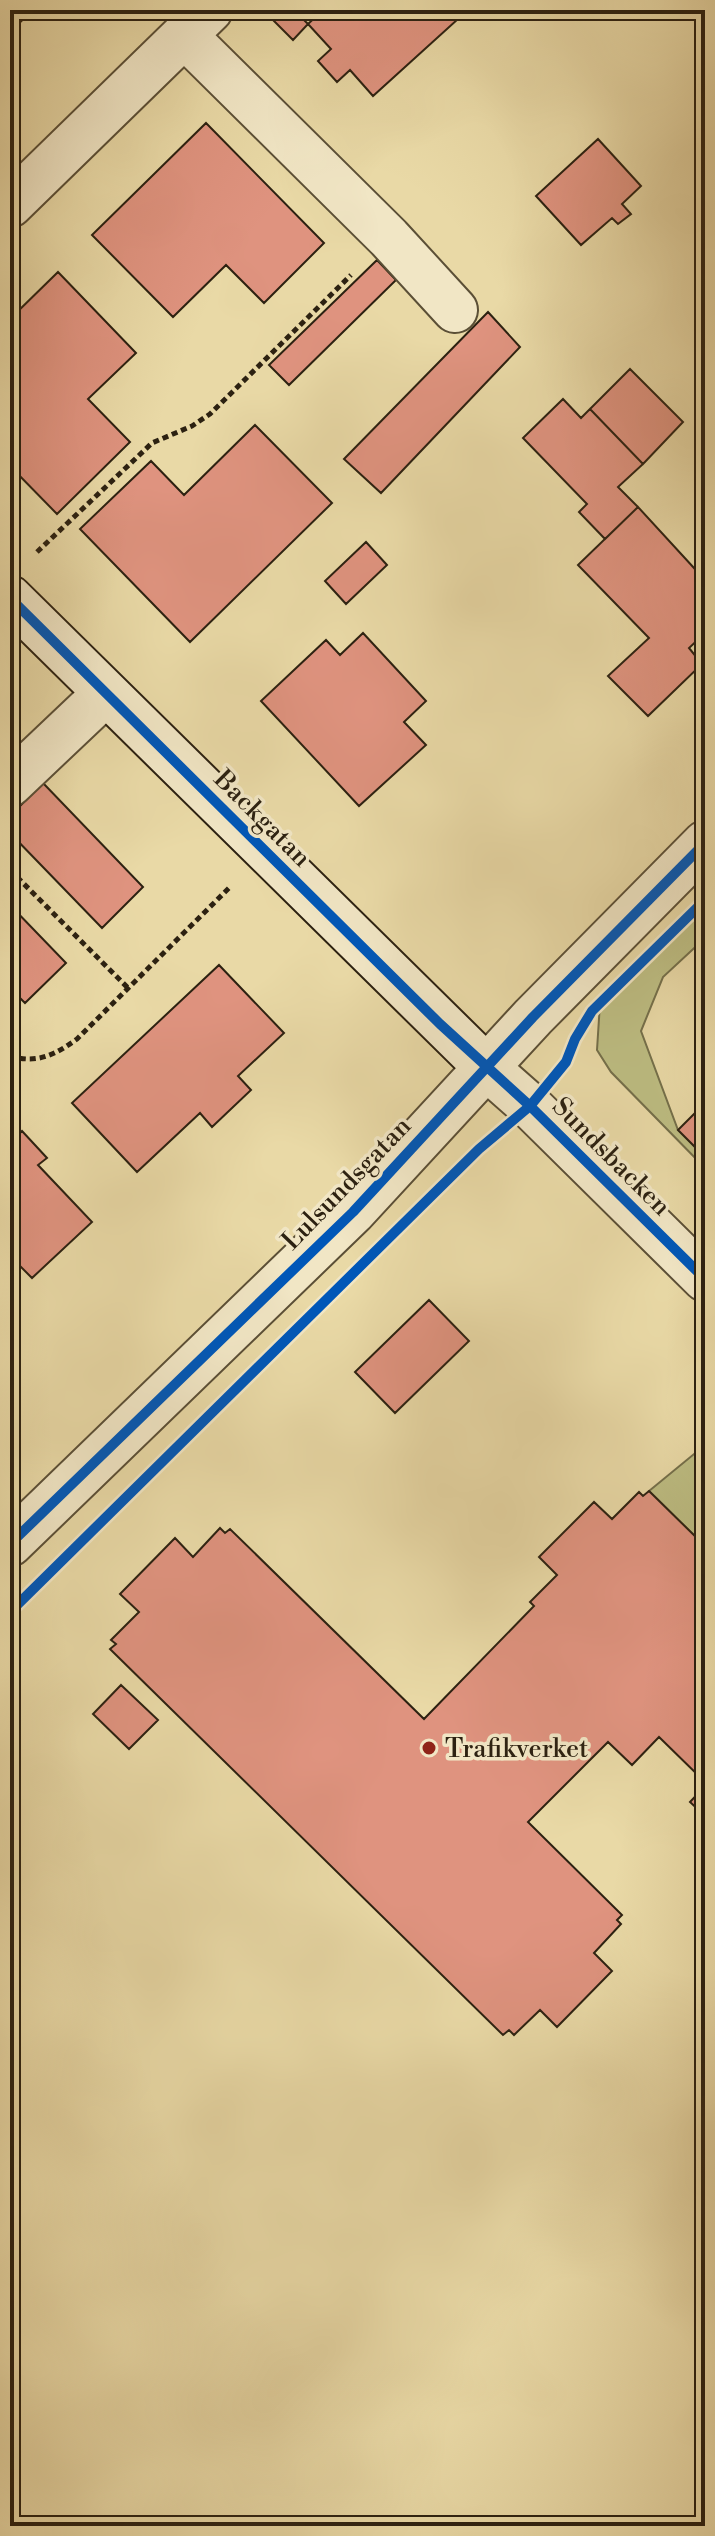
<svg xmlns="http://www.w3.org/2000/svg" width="715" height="2536" viewBox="0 0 715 2536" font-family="'Libre Bodoni',serif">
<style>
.green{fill:#bdbd82;stroke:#746f4a;stroke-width:2}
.building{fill:#df937f;stroke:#2c2111;stroke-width:2}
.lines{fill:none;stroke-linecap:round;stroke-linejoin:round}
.street-casing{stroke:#5b4f36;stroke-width:48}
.secondary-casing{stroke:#2c2111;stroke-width:48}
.path{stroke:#2c2111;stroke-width:5;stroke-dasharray:6 4;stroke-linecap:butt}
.street{stroke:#f1e6c5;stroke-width:44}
.secondary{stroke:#f1e6c5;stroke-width:44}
.cycleway-casing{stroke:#f1e6c5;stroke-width:15}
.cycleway{stroke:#0057b8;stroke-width:10}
.poi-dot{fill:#8f2418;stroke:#f1e6c5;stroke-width:3}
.labels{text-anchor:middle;stroke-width:7;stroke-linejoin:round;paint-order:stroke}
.street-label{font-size:26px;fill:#2c2111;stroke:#f1e6c5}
.poi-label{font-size:26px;fill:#2c2111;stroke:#f1e6c5;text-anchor:start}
</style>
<rect width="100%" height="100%" fill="#e9d9a6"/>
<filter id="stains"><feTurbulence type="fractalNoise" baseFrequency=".0025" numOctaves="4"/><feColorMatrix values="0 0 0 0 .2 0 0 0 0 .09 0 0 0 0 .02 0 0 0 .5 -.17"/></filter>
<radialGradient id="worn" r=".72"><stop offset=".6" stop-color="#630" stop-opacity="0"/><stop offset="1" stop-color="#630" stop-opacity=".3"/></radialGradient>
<path class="green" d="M705 897V938L663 977 641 1031 678 1130 705 1157V1168L611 1072 597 1050 600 1003Z
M705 1445V1546L649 1491Z"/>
<path class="building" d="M10 10H33L10 32Z
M269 10H294L308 24 293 40 266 13Z
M323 10H449L458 19 373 96 350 70 337 82 318 61 331 49 308 24Z
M206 123 324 243 264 303 226 265 173 317 92 235Z
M598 139 641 186 622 204 631 214 618 224 612 218 581 245 536 196Z
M377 260 396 280 289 385 269 365Z
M58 272 136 353 88 399 130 442 57 514 10 466V319Z
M488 312 520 347 381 493 344 459Z
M630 369 683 422 643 464 590 409Z
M563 399 581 418 590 409 643 464 618 487 638 507 605 539 579 512 587 504 523 438Z
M255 425 332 503 190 642 80 529 151 461 184 495Z
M638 507 705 580V633L689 648 702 664 648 716 608 676 649 638 578 565Z
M366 542 387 565 346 604 325 581Z
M363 633 426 701 404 722 426 745 359 806 261 701 326 640 340 655Z
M43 783 143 887 102 928 10 833V816Z
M10 905 66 963 25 1003 10 988Z
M219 965 284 1033 238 1076 251 1090 212 1127 200 1113 137 1172 72 1103Z
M705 1103V1157L678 1130Z
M22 1131 47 1158 38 1165 92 1222 32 1278 10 1256V1139L12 1141Z
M429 1300 469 1341 395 1413 355 1372Z
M649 1491 705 1546V1782L659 1737 632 1765 608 1742 528 1822 622 1915 617 1920 621 1924 594 1953 612 1971 557 2027 540 2010 514 2035 509 2030 503 2035 110 1649 116 1644 111 1640 139 1612 120 1594 175 1538 193 1557 220 1528 225 1533 230 1529 424 1719 534 1606 530 1602 557 1575 539 1557 594 1502 612 1519 639 1492 643 1496Z
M121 1685 158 1720 129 1749 93 1714Z
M705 1786V1816L690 1802Z"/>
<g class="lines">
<defs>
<path id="street" d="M184 35 389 238 455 310
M10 205 210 10
M10 784 105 694
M487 1068 530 1106 705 1279
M10 1544 353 1212 533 1017 705 843"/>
<path id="secondary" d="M10 598 487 1068"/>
</defs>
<use href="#street" class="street-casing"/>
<use href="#secondary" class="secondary-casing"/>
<path class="path" d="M37 552 152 443 192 426 210 414 351 275
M10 870 128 988
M10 1056C37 1064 55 1055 77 1039L229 888
M697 1333 705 1341"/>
<use href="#street" class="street"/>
<use href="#secondary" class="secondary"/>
<defs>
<path id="cycleway" d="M10 598 440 1024 530 1106 705 1279
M10 1544 353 1212 533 1017 705 843
M10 1612 479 1149 530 1106 566 1062 575 1039 592 1011 705 900"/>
</defs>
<use href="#cycleway" class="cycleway-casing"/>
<use href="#cycleway" class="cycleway"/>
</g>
<circle class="poi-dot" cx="429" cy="1748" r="8"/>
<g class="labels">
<g class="street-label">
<text transform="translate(263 818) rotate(45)" y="9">Backgatan</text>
<text transform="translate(612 1156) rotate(45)" y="9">Sundsbacken</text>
<text transform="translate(346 1183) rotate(-46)" y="9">Lulsundsgatan</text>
</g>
<g class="poi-label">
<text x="445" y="1757">Trafikverket</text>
</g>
</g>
<rect width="715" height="2536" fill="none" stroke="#e9d9a6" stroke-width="40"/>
<rect x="12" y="12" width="691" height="2512" fill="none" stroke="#2c2111" stroke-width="4"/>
<rect x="20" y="20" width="675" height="2496" fill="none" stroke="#2c2111" stroke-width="2"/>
<rect width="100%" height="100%" filter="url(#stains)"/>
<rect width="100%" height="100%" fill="url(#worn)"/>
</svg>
